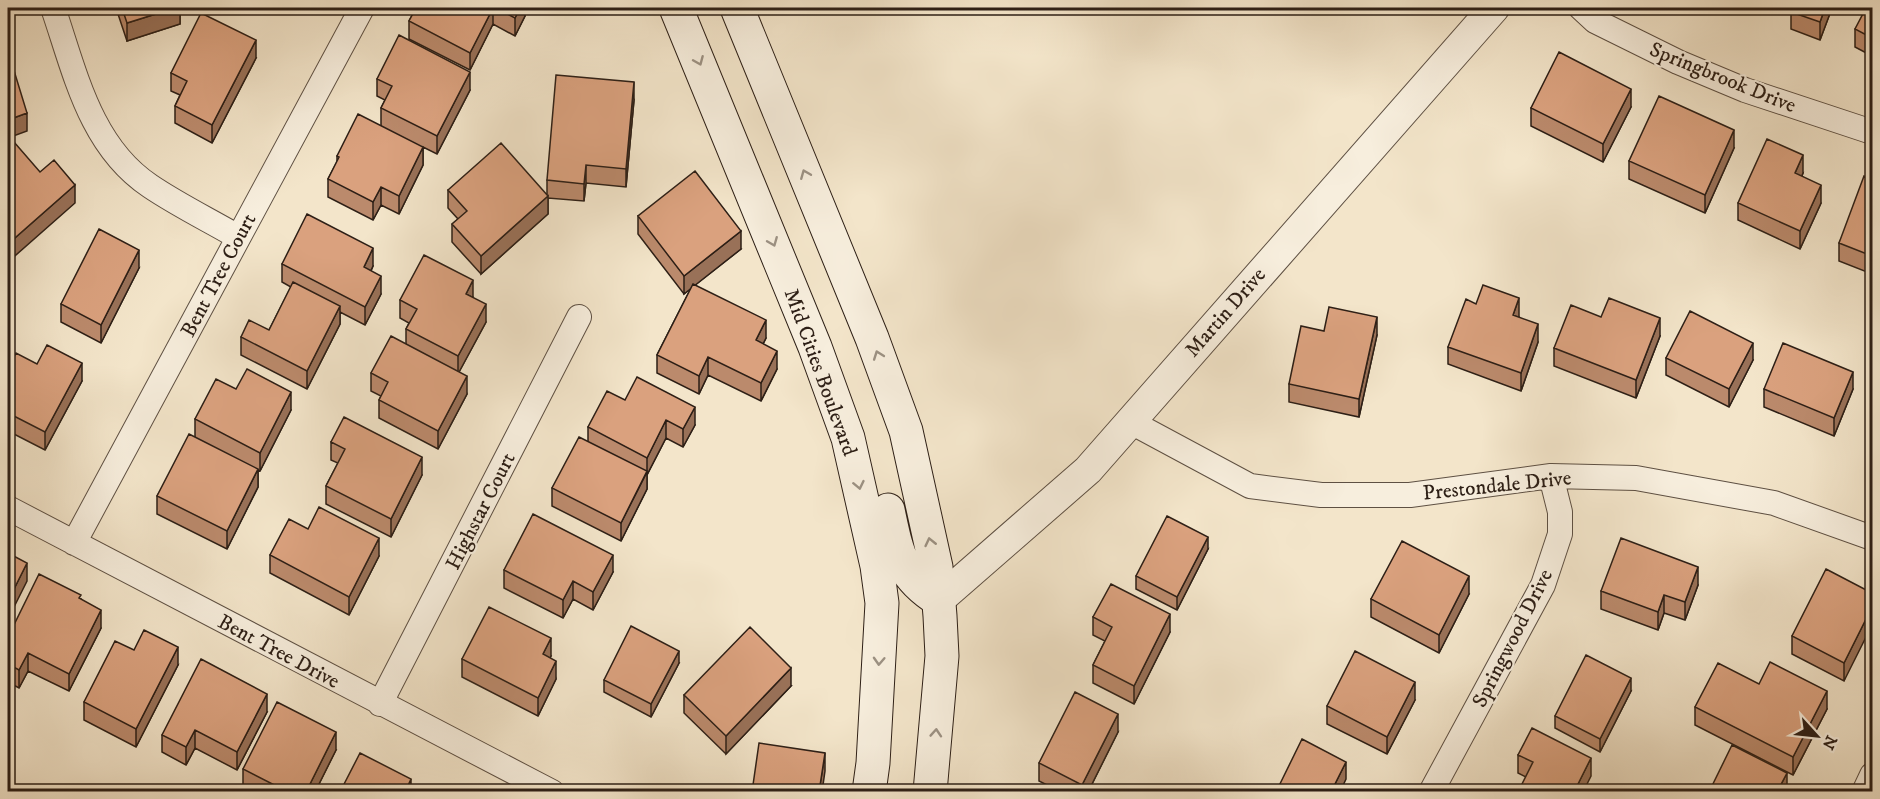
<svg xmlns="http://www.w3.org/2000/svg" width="1880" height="799" viewBox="0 0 1880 799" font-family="'IM FELL DW Pica',serif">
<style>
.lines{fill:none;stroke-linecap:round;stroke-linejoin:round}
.minor-casing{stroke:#5e5043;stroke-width:26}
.tertiary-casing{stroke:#5e5043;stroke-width:32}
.secondary-casing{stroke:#2d1f16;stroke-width:35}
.minor{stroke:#f7eedd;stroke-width:24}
.tertiary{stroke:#f7eedd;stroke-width:30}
.secondary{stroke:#f7eedd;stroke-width:33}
.wall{fill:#bb8a6c;stroke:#2d1f16;stroke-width:1.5}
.shaded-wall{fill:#997158;stroke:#2d1f16;stroke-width:1.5}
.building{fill:#daa17e;stroke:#2d1f16;stroke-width:1.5}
.oneway{stroke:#9c9183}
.labels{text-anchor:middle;stroke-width:4.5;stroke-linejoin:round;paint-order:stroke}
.street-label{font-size:21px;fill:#2d1f16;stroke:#f7eedd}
</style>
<rect width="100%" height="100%" fill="#f3e5ca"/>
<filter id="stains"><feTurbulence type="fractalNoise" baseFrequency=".00333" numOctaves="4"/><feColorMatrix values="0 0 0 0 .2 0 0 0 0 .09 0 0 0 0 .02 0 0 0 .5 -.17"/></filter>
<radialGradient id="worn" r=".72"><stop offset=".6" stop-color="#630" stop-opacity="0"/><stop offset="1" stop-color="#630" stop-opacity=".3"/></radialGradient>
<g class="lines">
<defs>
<path id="minor" d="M53 8C75 72 90 146 150 186 178 205 209 220 238 237
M1581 8 1595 21 1678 62 1745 90 1872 132
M1129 421 1250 486 1321 495H1410L1551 476 1636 478 1774 503 1872 538
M8 508 552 792
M74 543 362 8
M380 704 579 317
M1431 792 1543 585 1560 534V512L1551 476
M1864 792 1872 775"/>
<path id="tertiary" d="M939 600 1088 470 1494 8"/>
<path id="secondary" d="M676 8 815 347 848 438 877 566 882 603 873 763 869 792
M737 8 872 338 906 431 936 567 940 616 942 656 930 792
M888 510C897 552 900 576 939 600"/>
</defs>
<use href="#minor" class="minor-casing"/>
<use href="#tertiary" class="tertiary-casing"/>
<use href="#secondary" class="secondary-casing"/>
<use href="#minor" class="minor"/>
<use href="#tertiary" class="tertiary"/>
<use href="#secondary" class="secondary"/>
</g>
<path class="wall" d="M116 8H185L180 9V24L127 41Z
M271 8H281L279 12Z
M416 8H525V16L515 36 493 24 470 70 409 39V21Z
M1792 8H1832L1820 40 1791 29V12Z
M1872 8V56L1855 47V29Z
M256 58 212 143 175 123V106L180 95 171 91V73Z
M377 79 470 90 437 154 423 147V165L399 214 381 205 373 220 328 197V179L337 162V156L381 126V108L385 100 377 96Z
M634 100 626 187 586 183 584 201 548 198V214L481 274 452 242V224L458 219 448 208V190L547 194V180Z
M1631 107 1603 162 1531 126V108Z
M1734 148 1705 213 1629 179V161Z
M1803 173 1802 176 1821 203 1800 249 1738 220V203Z
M1872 179V274L1839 261V243Z
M638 216 741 249 695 285 766 338 763 344 777 369 761 401 708 375 699 394 657 373V355L691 288 684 294 638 234Z
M282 264 373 266 371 271 381 294 365 325 340 312V324L307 389 241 355V337L269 330 291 287 282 282Z
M139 268 101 343 61 322V304Z
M473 297 486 322 459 372 467 394 438 449 379 418V400L381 396 371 391V373L406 344V329L409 323 400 318V300Z
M1476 304 1519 317 1538 342 1521 391 1448 364V347Z
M1324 331 1377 335 1359 417 1289 402V384Z
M1660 336 1636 398 1554 366V348Z
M1666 358 1753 360 1729 407 1666 375Z
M37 364 82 381 45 450 8 431V369Z
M236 389 291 410 260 471 258 470V487L227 549 157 514V496L195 437V419Z
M1764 389H1853L1834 436 1764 407Z
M625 400 695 425 683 447 666 438 647 475V489L621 541 552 506V488L588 441V427Z
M331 442 422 475 391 537 326 504V486L338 463 331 460Z
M308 529 379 556 349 615 270 573V555Z
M1208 549 1177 610 1136 589V576Z
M504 570 613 572 593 610 573 599 563 618 504 588Z
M1698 585 1685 620 1664 613 1658 630 1601 609V591Z
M1872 593 1844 681 1792 654V636Z
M1469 594 1439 653 1371 617V599Z
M81 599 101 628 69 691 28 671 19 688 8 682V637Z
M1093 617 1170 632 1134 704 1093 683V665L1105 641 1093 635Z
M551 656 550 658 556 679 538 716 462 677V659Z
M679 663 651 717 604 692V680Z
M178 665 136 747 84 720V702Z
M1759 684 1827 709 1793 775 1695 725V707Z
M791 686 726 754 684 713V695Z
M1631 691 1600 752 1555 728V716Z
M1415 700 1387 754 1327 724V706Z
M267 712 237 770 195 748 186 765 162 752V735Z
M1118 732 1088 792H1061L1039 781V763Z
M336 750 315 792H253L243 787V769Z
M1518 755 1591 776 1526 777 1518 773Z"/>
<path class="shaded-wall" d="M175 8H185L180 9V24L127 41V23Z
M493 8V24L470 70V53Z
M520 8H525V16L515 36V18Z
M1825 8H1832L1820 40V22Z
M256 40V58L212 143V125Z
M470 72V90L437 154V136Z
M634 82V100L626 187V169Z
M1631 89V107L1603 162V144Z
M27 113V131L8 138V120Z
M1734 130V148L1705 213V195Z
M423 147V165L399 214V196Z
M1803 155V173L1795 191V173Z
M586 165V183L584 201V184Z
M75 185V203L8 262V244Z
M1821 185V203L1800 249V231Z
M381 187V205L373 220V202Z
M548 196V214L481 274V256Z
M741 231V249L684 294V276Z
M373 248V266L364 285V267Z
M139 250V268L101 343V325Z
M381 276V294L365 325V307Z
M473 280V298L466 294Z
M1519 298V316L1513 333V315Z
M486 304V322L458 374V356Z
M340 306V324L307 389V371Z
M1377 317V335L1359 417V399Z
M1660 318V336L1636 398V380Z
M766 320V338L756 358V340Z
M1538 324V342L1521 391V373Z
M1753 343V360L1729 407V389Z
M777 351V369L761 401V383Z
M708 357V375L699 394V376Z
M82 363V381L45 450V432Z
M1853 372V389L1834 436V418Z
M467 376V394L438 449V431Z
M291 392V410L260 471V453Z
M695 407V425L683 447V429Z
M666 420V438L647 475V489L621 541V523L647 472V458Z
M422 457V475L391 537V519Z
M258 469V487L227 549V531Z
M1208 537V549L1177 610V597Z
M379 538V556L349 615V597Z
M613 555V572L593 610V592Z
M27 563V581L8 619V601Z
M1698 567V585L1685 620V602Z
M1469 576V594L1439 653V635Z
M573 581V599L563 618V600Z
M1664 595V613L1658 630V612Z
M1872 607V625L1844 681V663Z
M101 610V628L69 691V674Z
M1170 614V632L1134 704V686Z
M551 638V656L543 672V654Z
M178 647V665L136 747V729Z
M679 651V663L651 717V704Z
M28 653V671L19 688V670Z
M556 661V679L538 716V698Z
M791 668V686L726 754V736Z
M1631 678V691L1600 752V739Z
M1415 682V700L1387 754V737Z
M1827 691V709L1793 775V757Z
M267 694V712L237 770V752Z
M1118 714V732L1088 792H1082V785Z
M195 730V748L186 765V747Z
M336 732V750L315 792H306Z
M825 753V771L822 792H819Z
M1591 758V776L1583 792H1574Z
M1346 762V779L1340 792 1333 788Z
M1787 773V792H1777Z
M411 779V792H405Z"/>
<path class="building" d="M122 8H175L127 23Z
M416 8H493L470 53 409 21Z
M496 8H520L515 18Z
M1792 8H1825L1820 22 1791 12Z
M1866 8H1872V38L1855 29Z
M201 13 256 40 212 125 175 106 187 81 171 73Z
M399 35 470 72 437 136 381 108 392 86 377 79Z
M8 51 27 113 8 120Z
M1559 52 1631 89 1603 144 1531 108Z
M556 75 634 82 626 169 586 165 584 184 547 180Z
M1659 96 1734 130 1705 195 1629 161Z
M358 114 423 147 399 196 381 187 373 202 328 179 339 157 337 156Z
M1767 139 1803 155 1795 173 1821 185 1800 231 1738 203Z
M14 142 40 172 54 160 75 185 8 244V148Z
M501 143 548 196 481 256 452 224 467 211 448 190Z
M695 171 741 231 684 276 638 216Z
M1864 176 1872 179V256L1839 243Z
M307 214 373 248 364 267 381 276 365 307 282 264Z
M99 229 139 250 101 325 61 304Z
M424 255 473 280 466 294 486 304 458 356 406 329 417 309 400 300Z
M293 282 340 306 307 371 241 337 249 320 269 330Z
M693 284 766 320 756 340 777 351 761 383 708 357 699 376 657 355Z
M1483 285 1519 298 1513 315 1538 324 1521 373 1448 347 1466 299 1476 304Z
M1609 298 1660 318 1636 380 1554 348 1571 305 1601 317Z
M1329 307 1377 317 1359 399 1289 384 1301 326 1324 331Z
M1690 311 1753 343 1729 389 1666 358Z
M391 336 467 376 438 431 379 400 388 382 371 373Z
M1783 343 1853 372 1834 418 1764 389Z
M47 345 82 363 45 432 8 413V369L16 353 37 364Z
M247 369 291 392 260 453 195 419 216 379 236 389Z
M637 377 695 407 683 429 666 420 647 458 588 427 607 391 625 400Z
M344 417 422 457 391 519 326 486 345 449 331 442Z
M189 434 258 469 227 531 157 496Z
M579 437 647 471 621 523 552 488Z
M319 507 379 538 349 597 270 555 289 519 308 529Z
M533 514 613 555 593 592 573 581 563 600 504 570Z
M1167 516 1208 537 1177 597 1136 576Z
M1621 538 1698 567 1685 602 1664 595 1658 612 1601 591Z
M1402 541 1469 576 1439 635 1371 599Z
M8 553 27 563 8 601Z
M1826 569 1872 593V607L1844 663 1792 636Z
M39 574 81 595 79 598 101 610 69 674 28 653 19 670 8 664V637Z
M1111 584 1170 614 1134 686 1093 665 1112 627 1093 617Z
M489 607 551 638 543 654 556 661 538 698 462 659Z
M631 626 679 651 651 704 604 680Z
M750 627 791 668 726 736 684 695Z
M144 630 178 647 136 729 84 702 115 641 134 650Z
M1355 651 1415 682 1387 737 1327 706Z
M1586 655 1631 678 1600 739 1555 716Z
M201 659 267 694 237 752 195 730 186 747 162 735Z
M1770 662 1827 691 1793 757 1695 707 1718 663 1759 684Z
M1075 692 1118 714 1082 785 1039 763Z
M277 702 336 732 306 792H288L243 769Z
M1532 728 1591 758 1574 792H1518L1533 762 1518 755Z
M1302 739 1346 762 1333 788 1340 792H1276Z
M759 743 825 753 819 792H752Z
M1732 745 1787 773 1777 792H1709Z
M360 753 411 779 405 792H340Z
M8 782 25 792H8Z"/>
<defs><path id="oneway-chevron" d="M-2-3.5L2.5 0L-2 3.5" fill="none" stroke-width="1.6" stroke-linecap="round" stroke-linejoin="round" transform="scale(1.5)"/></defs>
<g class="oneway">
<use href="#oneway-chevron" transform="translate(699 61) rotate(67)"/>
<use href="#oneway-chevron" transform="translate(805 174) rotate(-112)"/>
<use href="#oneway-chevron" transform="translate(773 242) rotate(68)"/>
<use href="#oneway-chevron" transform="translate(878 355) rotate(-110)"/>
<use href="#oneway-chevron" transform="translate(859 485) rotate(78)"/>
<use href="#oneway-chevron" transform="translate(930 542) rotate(-103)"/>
<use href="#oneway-chevron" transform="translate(879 661) rotate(93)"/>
<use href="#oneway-chevron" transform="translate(936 733) rotate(-86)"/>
</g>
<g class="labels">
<g class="street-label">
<text transform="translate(1723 77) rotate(22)" y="7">Springbrook Drive</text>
<text transform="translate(218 275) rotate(-62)" y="7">Bent Tree Court</text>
<text transform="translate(1225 312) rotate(-49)" y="7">Martin Drive</text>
<text transform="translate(821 372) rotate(70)" y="7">Mid Cities Boulevard</text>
<text transform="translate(1497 485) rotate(-6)" y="7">Prestondale Drive</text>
<text transform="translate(480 511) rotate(-63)" y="7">Highstar Court</text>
<text transform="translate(1512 638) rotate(-63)" y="7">Springwood Drive</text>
<text transform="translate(279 651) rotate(28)" y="7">Bent Tree Drive</text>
</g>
</g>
<rect width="1880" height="799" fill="none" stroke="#f3e5ca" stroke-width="30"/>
<rect x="9" y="9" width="1862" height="781" fill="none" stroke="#2d1f16" stroke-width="3"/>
<rect x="15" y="15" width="1850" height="769" fill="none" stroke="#2d1f16" stroke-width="1.5"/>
<g transform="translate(1817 736) rotate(117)" stroke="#f7eedd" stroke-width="4.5" paint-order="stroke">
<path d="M0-4.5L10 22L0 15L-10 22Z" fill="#2d1f16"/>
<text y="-9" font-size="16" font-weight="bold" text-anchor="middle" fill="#2d1f16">N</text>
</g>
<rect width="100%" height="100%" filter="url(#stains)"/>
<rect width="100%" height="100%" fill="url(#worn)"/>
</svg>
